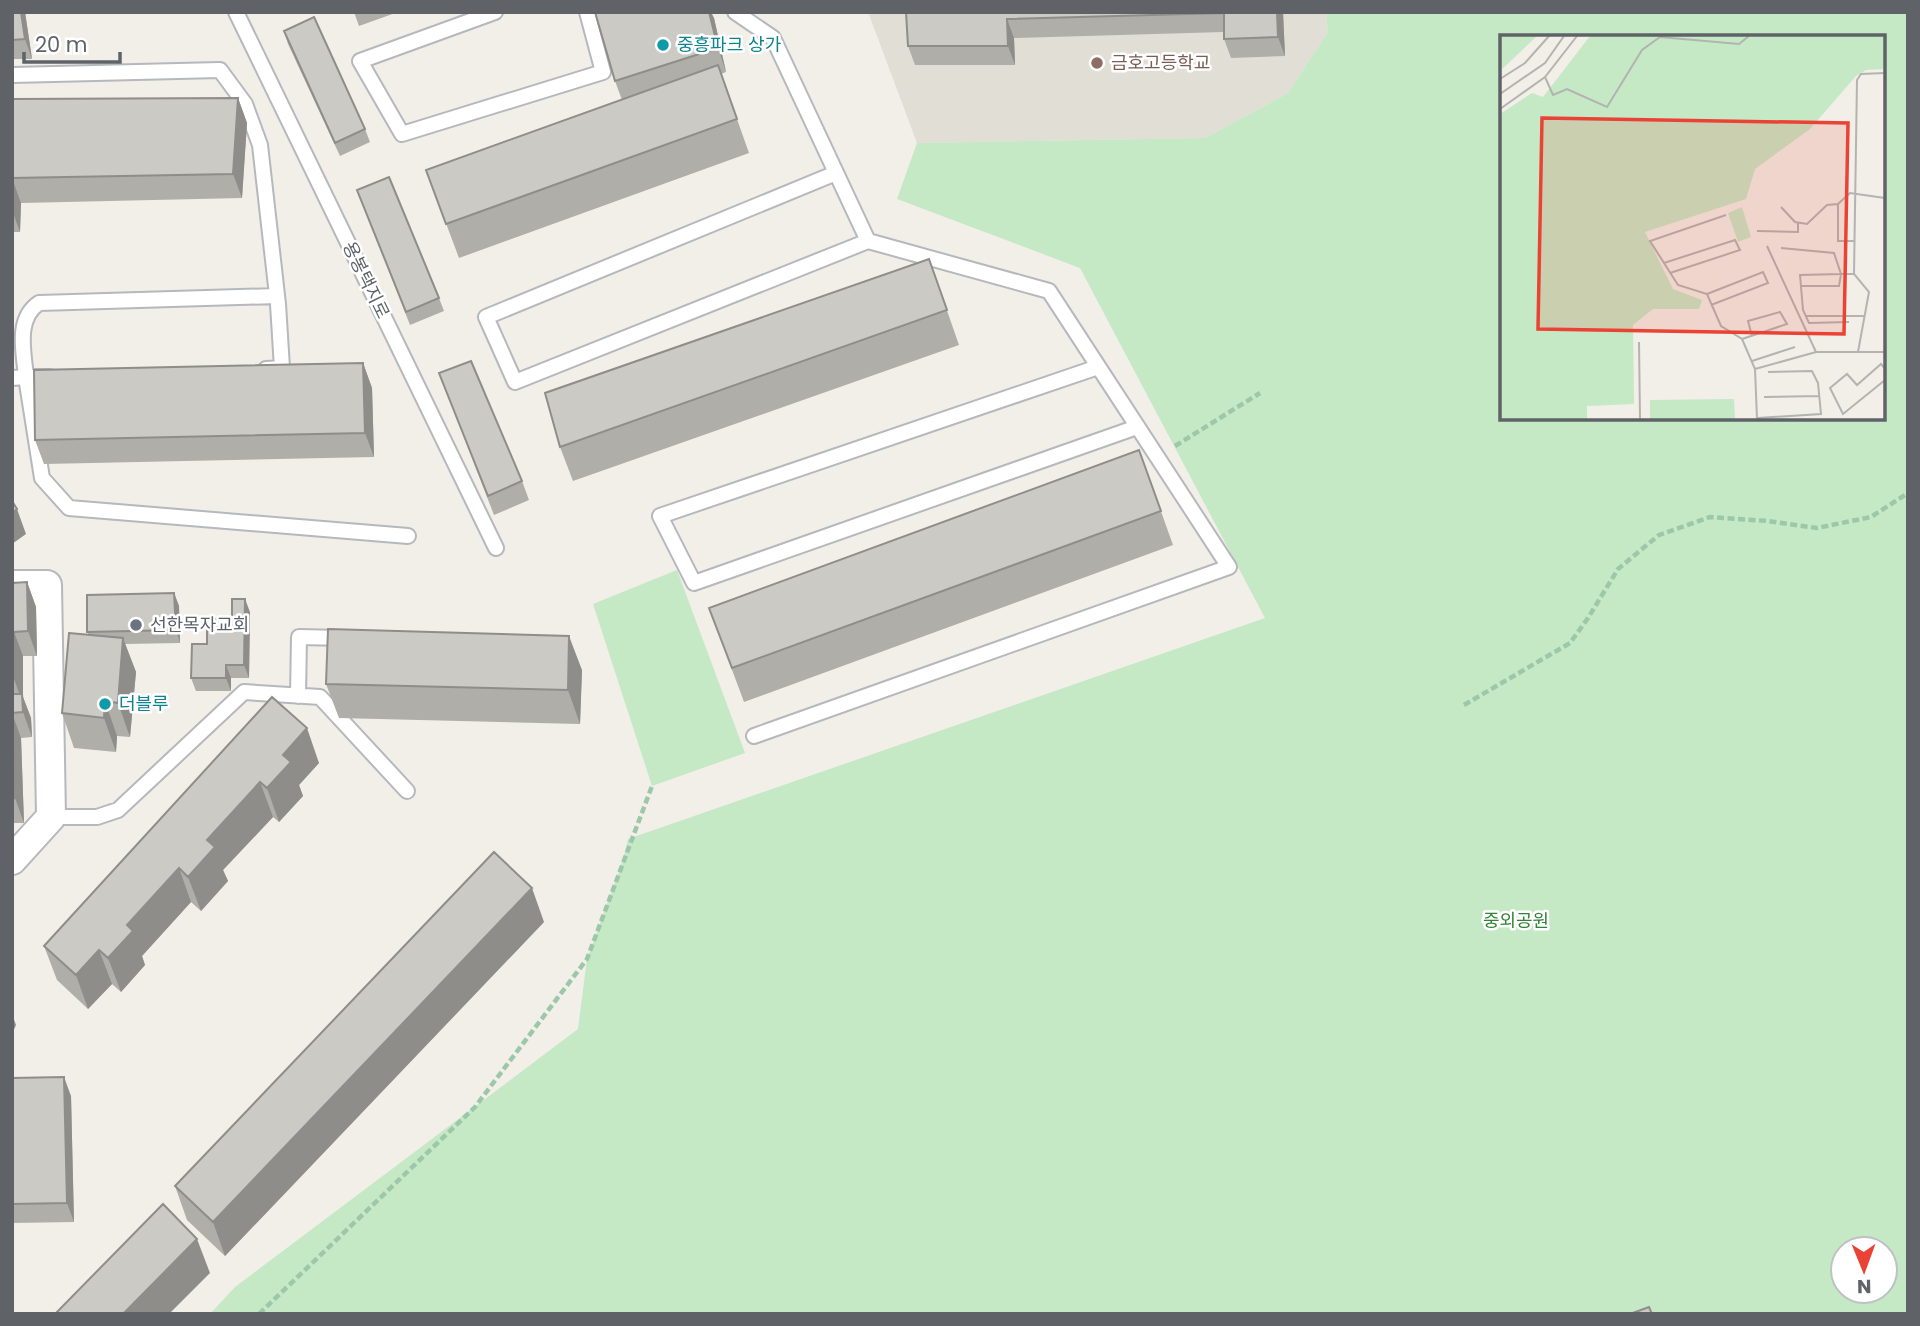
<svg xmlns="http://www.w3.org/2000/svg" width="1920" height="1326" viewBox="0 0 1920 1326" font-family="Poppins,'Noto Sans KR',sans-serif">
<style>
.education{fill:#e1ded6}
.green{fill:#c5e8c5;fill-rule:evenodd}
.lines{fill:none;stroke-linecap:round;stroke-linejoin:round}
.lane-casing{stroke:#b5b8bc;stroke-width:18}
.street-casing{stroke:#b5b8bc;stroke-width:32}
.path{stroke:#9cc7a9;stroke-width:4.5;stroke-dasharray:7 3.5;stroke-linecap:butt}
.lane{stroke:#fff;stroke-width:14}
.street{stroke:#fff;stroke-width:28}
.wall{fill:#afaea9}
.shaded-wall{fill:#8f8d8a}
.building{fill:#cccac5;stroke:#8f8d8a;stroke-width:2}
.culture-dot{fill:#0f9aa8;stroke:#fff;stroke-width:2.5}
.education-dot{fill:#8d6e63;stroke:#fff;stroke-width:2.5}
.worship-dot{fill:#6b7280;stroke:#fff;stroke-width:2.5}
.labels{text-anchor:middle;stroke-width:5;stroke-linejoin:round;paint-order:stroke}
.culture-label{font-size:18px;fill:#0d838f;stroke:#fff;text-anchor:start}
.education-label{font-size:18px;fill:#785e54;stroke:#fff;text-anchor:start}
.street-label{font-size:18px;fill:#5f6368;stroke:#fff}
.worship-label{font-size:18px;fill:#5b616d;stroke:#fff;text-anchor:start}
.park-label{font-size:18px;fill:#348238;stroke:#fff}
.inset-road{fill:none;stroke:#b3b3b1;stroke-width:2}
.view{fill:#ea4335;fill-opacity:0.15;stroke:#ea4335;stroke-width:3.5}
.inset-edge{fill:none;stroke:#5f6368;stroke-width:3.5}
</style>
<rect width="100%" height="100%" fill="#f1efe8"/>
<path class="education" d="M868 12H1326L1328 32 1288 93 1205 138 917 143Z"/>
<path class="green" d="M1326 12H1908V1314H210L235 1287 578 1029 587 959 623 860 628 839 1265 618 1080 268 897 199 917 143 1205 138 1288 93 1328 32ZM1502 37H1883V418H1502ZM1843 1249H1885V1291H1843Z
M677 570 745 753 652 786 593 604Z"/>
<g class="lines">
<defs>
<path id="lane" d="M236 12 496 548
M495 12 360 61 402 134 603 72 587 12
M735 12 773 38 868 241 1049 291 1229 567 754 736
M12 75 220 70 245 104 260 145 278 304 282 368 266 369
M836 173 486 317 515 382 868 241
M1098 367 660 516 694 583 1137 427
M50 377H26L42 478 69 508 408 536
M12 378 26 377C24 353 15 319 39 303L277 296
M298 696 299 637 344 638
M51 817H97L118 810 244 692 320 697 407 791"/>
<path id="street" d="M12 585H47L51 817 12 860"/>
</defs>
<use href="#lane" class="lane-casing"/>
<use href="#street" class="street-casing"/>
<path class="path" d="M1175 446 1260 393
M1464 705 1570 643 1588 618 1618 569 1659 535 1710 517 1768 521 1817 528 1871 517 1908 493
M259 1314 475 1107 587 959 652 786"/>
<use href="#lane" class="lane"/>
<use href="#street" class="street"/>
</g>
<path class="wall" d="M12 12H25L32 59H12Z
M354 12H398L359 26Z
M906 12H1283L1285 56 1231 58 1224 39V32L1014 38 1015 65H915L908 46Z
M714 18 726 72 721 74 749 153 459 258 426 170 622 100 615 81Z
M284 31 365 129 370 142 340 156 288 44Z
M238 98 247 123 242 198 21 203 20 232H12V99Z
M357 190 439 298 444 311 410 325Z
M929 259 959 345 573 481 560 447Z
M363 363 372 388 374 457 44 464 35 440Z
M439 373 522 481 529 500 494 515Z
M1139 450 1173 545 744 702 709 608Z
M27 582 36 607 37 656H23V697L31 718 32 737 21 738 24 823H12V583Z
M174 593 179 606 180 643 125 644 136 672 130 737 117 736 116 752 74 748 62 713 89 635 87 632Z
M250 612 249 678H231V691H196L191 678 207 644 232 619Z
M582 670 580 724 339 718 326 684Z
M272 697 319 763 299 785 303 796 279 822 273 817 223 870 228 881 201 911 191 902 142 956 145 965 121 992 112 984 88 1009 57 980 44 946Z
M544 922 225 1256 187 1220 175 1186Z
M12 1078 71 1096 74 1222 12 1223Z"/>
<path class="shaded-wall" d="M21 12H25L32 59 25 39Z
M709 12H711L714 18 726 72 718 48Z
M1277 12H1283L1285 56 1278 37Z
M1007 19 1014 38 1015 65 1008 46Z
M238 98 247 123 242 198 233 174Z
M12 178 21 203 20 232 12 210Z
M363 363 372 388 374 457 365 433Z
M17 509 26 534 12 544V513Z
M27 582 36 607 37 656 28 631Z
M174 593 179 606 180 643 176 630Z
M245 599 250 612 249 678 244 665Z
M14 632 23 656V697L31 718 32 737 23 712 22 701 14 679Z
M569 636 582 670 580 724 568 690Z
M123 638 136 672 130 737 118 703Z
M226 665 231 678V691L226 678Z
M105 701 117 736 116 752 104 718Z
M12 713 21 738 24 823 15 798Z
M307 728 319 763 299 785 303 796 279 822 267 788 283 755Z
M260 782 273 817 223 870 228 881 201 911 188 877 207 840Z
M179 868 191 902 142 956 145 965 121 992 108 958 127 925Z
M532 888 544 922 225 1256 213 1222Z
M99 950 112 984 88 1009 76 975Z
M12 1014 16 1025 12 1034Z
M64 1077 71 1096 74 1222 67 1203Z
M197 1239 210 1273 169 1314H123Z"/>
<path class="building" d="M12 12H21L25 39 12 40Z
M595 12H709L718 48 615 81Z
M906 12H1277L1278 37 1224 39V13L1007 19 1008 46H908Z
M314 17 365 129 335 143 284 31Z
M718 65 737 119 446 224 426 170Z
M238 98 233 174 12 178V182V99Z
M389 177 439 298 406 312 357 190Z
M929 259 947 310 560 447 545 393Z
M471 361 522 481 488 496 439 373Z
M363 363 365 433 35 440 34 370Z
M1139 450 1161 511 732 668 709 608Z
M12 501 17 509 12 513Z
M27 582 28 631 14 632V679H12V583Z
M174 593 176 630 87 632V595Z
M232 599H245L244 665H226V678H191L192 644H207V619H232Z
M328 629 569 636 568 690 326 684Z
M69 633 123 638 118 703 105 701 104 718 62 713Z
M12 694H22L23 712 12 713 15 798 12 799Z
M272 697 307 728 283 755 291 762 267 788 260 782 207 840 215 847 188 877 179 868 127 925 133 931 108 958 99 950 76 975 44 946Z
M494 852 532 888 213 1222 175 1186Z
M64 1077 67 1203 12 1204V1078Z
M163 1204 197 1239 123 1314H55Z
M1649 1307 1652 1314H1630Z"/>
<g class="culture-dot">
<circle cx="663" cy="45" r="7"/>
<circle cx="105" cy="704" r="7"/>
</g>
<circle class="education-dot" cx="1097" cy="63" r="7"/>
<circle class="worship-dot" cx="136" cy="625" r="7"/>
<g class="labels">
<g class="culture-label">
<text x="677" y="51">중흥파크 상가</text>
<text x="119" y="710">더블루</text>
</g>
<g class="education-label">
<text x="1111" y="69">금호고등학교</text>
</g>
<g class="street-label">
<text transform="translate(366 280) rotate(64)" y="6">용봉택지로</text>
</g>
<g class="worship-label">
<text x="150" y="631">선한목자교회</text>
</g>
<g class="park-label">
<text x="1516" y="927">중외공원</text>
</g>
</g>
<g transform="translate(1500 35)">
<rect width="385" height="385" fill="#f1efe8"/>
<path d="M0 1H37L0 36ZM90 1H385V34L366 35 356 41 310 94 255 134 246 164 145 197 173 254 202 265 199 274H153L133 290 134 369 87 371V384H0V79L32 58 43 62ZM242 172 251 202 238 207 228 178ZM234 364 235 384H150V365Z" fill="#c5e8c5"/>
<path class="inset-road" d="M45 42 53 60 67 54 107 72 142 15 160 2 239 9 249 1M0 44 25 28 49 1M0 59 45 28 64 1M0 74 45 42 77 1M281 172 295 187 307 189 327 170 338 169M226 180 150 206 178 250 207 259 221 291 242 304 255 334 257 384M257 196 298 197V188M354 206H338V169L350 158 385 163M267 211 316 317M281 213 334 218 341 239 300 240 303 275 309 288 349 287M164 228 235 205 240 215 170 238M301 251H339L341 239H354M207 259 263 237 268 248 211 270M305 281H364M242 304 287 289 280 277 248 286 252 301M139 307 140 384M358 317 369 257 354 239 357 45 361 39 385 38M252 326 295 312M255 334 316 317H385M385 334 381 329 357 350 347 339 330 353 343 379 385 345M264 362 319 361M258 383 321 379 318 348 312 336 268 337"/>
<path class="view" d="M42 83 348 88 344 299 38 294Z"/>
<rect width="385" height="385" class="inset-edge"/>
</g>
<rect width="1920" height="1326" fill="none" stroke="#5f6368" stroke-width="28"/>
<g transform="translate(1864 1270) rotate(179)"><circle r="33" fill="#ffffff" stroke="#bfc1c3" stroke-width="2"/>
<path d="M0-5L12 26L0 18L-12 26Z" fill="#ea4335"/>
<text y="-10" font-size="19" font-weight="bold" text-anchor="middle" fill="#5f6368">N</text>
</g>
<path d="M24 52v10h96v-10" fill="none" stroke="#5f6368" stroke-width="3.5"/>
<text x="35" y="52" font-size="21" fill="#5f6368" stroke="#ffffff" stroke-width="5" paint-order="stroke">20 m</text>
</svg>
